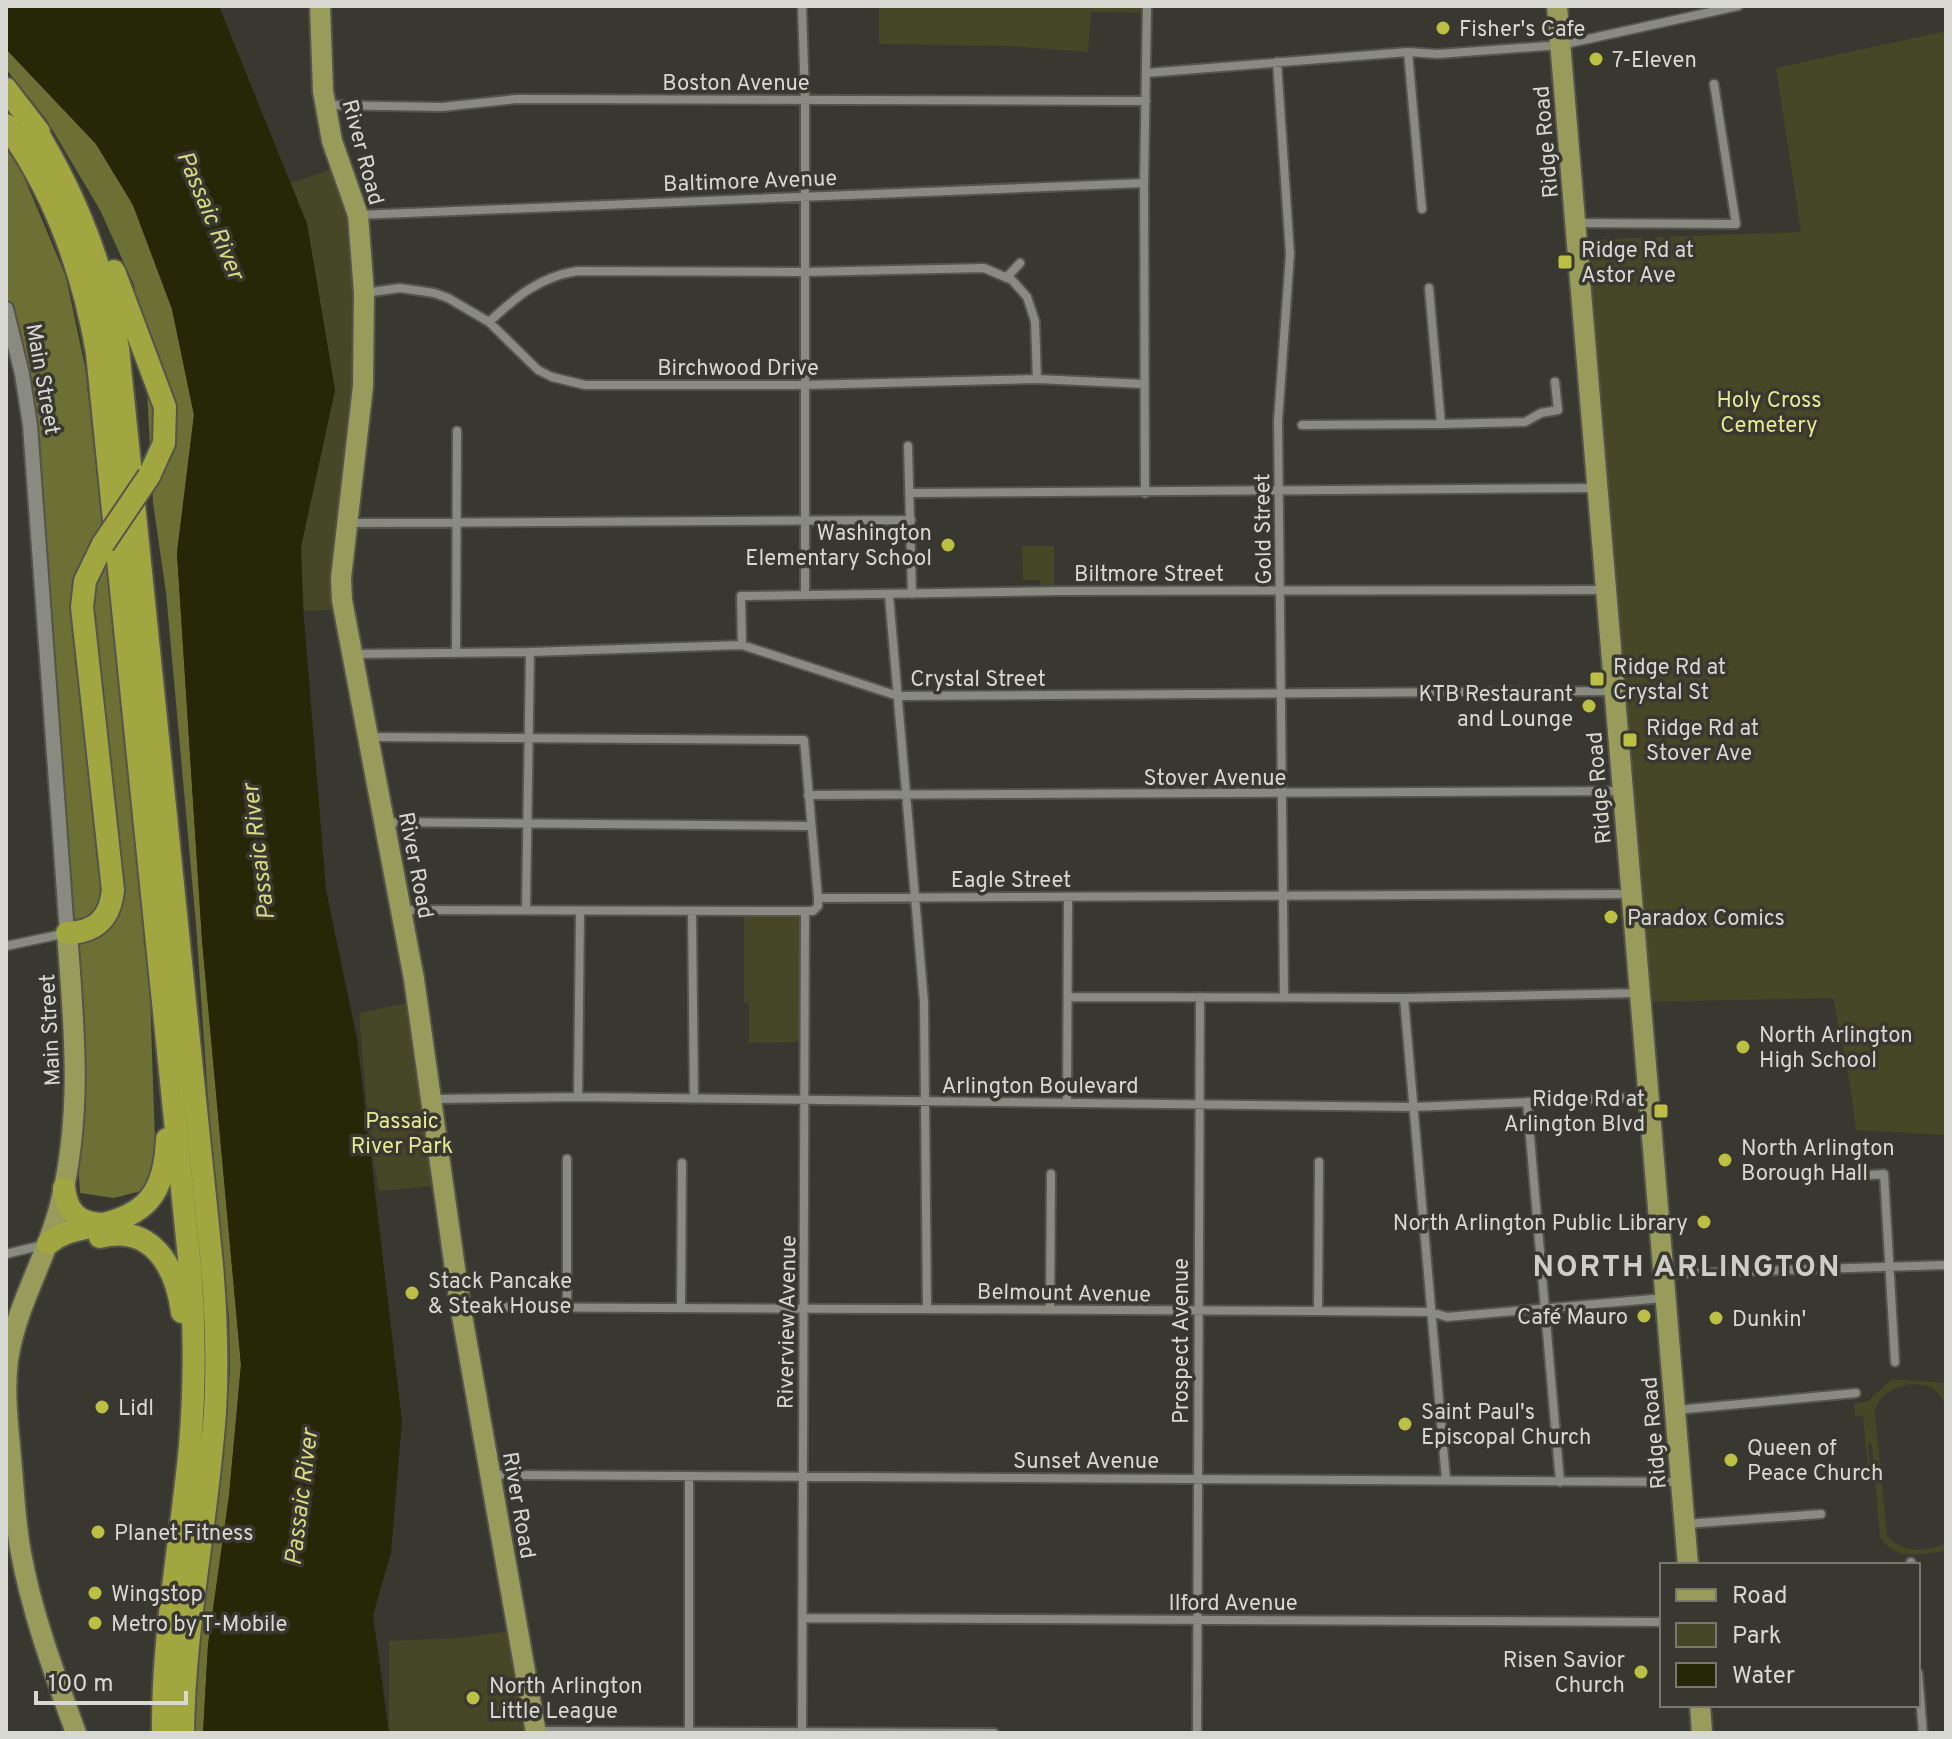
<svg xmlns="http://www.w3.org/2000/svg" width="1952" height="1739" viewBox="0 0 1952 1739" font-family="Overpass,sans-serif">
<style>
.green{fill:#454726}
.forest{fill:#6d7035}
.water{fill:#252707}
.lines{fill:none;stroke-linecap:round;stroke-linejoin:round}
.minor-casing{stroke:#53544c;stroke-width:12}
.tertiary-casing{stroke:#53544c;stroke-width:18}
.primary-casing{stroke:#53544c;stroke-width:24}
.motorway-casing{stroke:#53544c;stroke-width:26}
.minor{stroke:#898a80;stroke-width:8}
.tertiary{stroke:#898a80;stroke-width:14}
.primary{stroke:#989b5a;stroke-width:20}
.motorway{stroke:#a2a640;stroke-width:22}
.motorway-bridge-casing{stroke:#53544c;stroke-width:26;stroke-linecap:butt}
.motorway-bridge{stroke:#a2a640;stroke-width:22}
.poi-dot{fill:#bbc045;stroke:#383830;stroke-width:3}
.labels{text-anchor:middle;stroke-width:7;stroke-linejoin:round;paint-order:stroke}
.poi-label{font-size:22px;fill:#d8d8d3;stroke:#383830;text-anchor:start}
.street-label{font-size:22px;fill:#d8d8d3;stroke:#383830}
.park-label{font-size:22px;fill:#e4ea91;stroke:#383830}
.water-label{font-size:24px;font-style:italic;fill:#d6db82;stroke:#383830}
.district-label{font-size:30px;font-weight:bold;letter-spacing:2px;fill:#cdcfc4;stroke:#383830}
</style>
<rect width="100%" height="100%" fill="#383830"/>
<path class="green" d="M879 6H1147V13L1091 12 1088 52 1011 46 879 44Z
M1946 31V1135L1856 1130 1850 1083 1833 998 1640 1002 1577 240 1801 232 1776 68Z
M341 166 364 293 343 609 304 611 301 547 335 390 307 224 291 183Z
M1022 546H1054V585L1041 586 1040 580H1023Z
M744 912 805 913 806 1042 749 1043V1004L744 1003Z
M417 1001 443 1185 379 1191 370 1141 359 1013Z
M1892 1379 1946 1383V1427C1945 1417 1946 1404 1940 1395 1926 1375 1877 1384 1875 1414L1887 1535C1899 1554 1928 1552 1946 1543V1550L1943 1551C1919 1555 1895 1561 1880 1537L1872 1446 1868 1441 1870 1468H1868L1863 1416H1855L1854 1404 1868 1401Z
M517 1630 536 1733H389V1641L459 1638Z"/>
<path class="forest" d="M6 49 96 144 133 205 172 309 194 415 177 553 202 940 241 1365 229 1496 208 1645 203 1733H195L199 1654 225 1434 230 1369 229 1318 208 1099 196 924 166 592 153 503 146 371 134 285 100 210 46 119 6 69Z
M6 149 19 165 66 277 85 367 121 687 150 995 156 1171 154 1170 141 1191 114 1198 80 1193 32 403 6 299Z"/>
<path class="water" d="M6 6H219L307 224 335 390 301 547 303 606 326 890 357 1039 402 1421 391 1553 373 1615 389 1733H203L208 1645 229 1496 241 1365 202 940 177 553 194 415 172 309 133 205 96 144 6 49Z"/>
<g class="lines">
<defs>
<path id="minor" d="M802 6 805 100V595
M1408 52 1422 209
M1277 62 1290 254 1278 421 1284 996
M1146 73 1408 52 1438 54 1561 45 1738 6
M327 105 442 107 516 99 1146 101
M358 215 1144 183
M1575 223 1736 224 1714 84
M1007 277 1020 263
M364 293 400 288 434 293 448 298 489 322 538 370 552 377 585 385H805L1037 379 1144 384
M489 322C516 297 539 277 577 271L804 272 984 268 1012 280 1027 297 1035 321 1037 379
M1441 424 1525 422 1541 413 1558 410 1555 382
M1302 425 1441 424 1429 288
M908 446 912 594
M910 493 1597 488
M1145 493 1144 183 1147 6
M348 523 911 520
M889 595 924 1002 927 1308
M742 645 741 596 1058 591 1605 590
M456 651 457 431
M352 654 530 652 742 645 898 696 1614 691
M371 737 804 740 818 898V906L813 911 401 910
M808 795 1622 791
M384 822 811 826
M818 898 1629 894
M526 909 530 652
M692 912 694 1099
M6 946 67 933
M1068 997 1404 998 1639 993
M1404 998 1446 1480
M578 1097 580 911
M433 1099 578 1097 1414 1107 1647 1097
M1527 1102 1560 1482
M1067 1103 1068 897
M567 1159V1307
M1869 1175 1884 1174 1895 1362
M6 1254 43 1245
M1664 1274 1946 1265
M461 1307 1318 1311 1431 1312 1447 1317 1664 1298
M681 1307 682 1163
M1050 1310 1051 1174
M1318 1311 1319 1162
M1676 1410 1856 1393
M491 1475 1680 1482
M1685 1524 1821 1514
M1911 1562 1912 1565
M803 1618 1662 1622
M1918 1673 1923 1733
M536 1731 994 1733
M689 1731V1477
M802 1732 805 913
M1197 1733 1200 997"/>
<path id="tertiary" d="M6 309 22 374 30 425 67 933"/>
<path id="primary" d="M320 6 323 91 332 141 358 215 364 293 363 386 341 578 342 600 414 979 460 1304 536 1733
M1557 6 1688 1565
M67 933C74 1025 83 1114 60 1205 47 1258 16 1305 8 1360 4 1392 8 1424 11 1457 14 1489 15 1521 21 1553 32 1614 55 1675 76 1733
M1700 1705 1702 1733"/>
<path id="motorway" d="M6 89 39 132
M30 121C75 192 104 266 118 348L212 1265C216 1314 218 1363 215 1411 208 1519 184 1625 183 1733
M6 125C55 193 83 272 97 353L190 1268C195 1327 195 1386 190 1446 181 1541 162 1637 163 1733
M114 271 165 407 164 443 149 476
M67 933C96 932 110 919 113 890L82 607 85 581 103 544
M64 1188C67 1211 77 1223 101 1224
M100 1237C152 1223 176 1267 182 1312
M48 1244C62 1232 76 1230 94 1226 147 1216 165 1193 167 1139"/>
</defs>
<use href="#minor" class="minor-casing"/>
<use href="#tertiary" class="tertiary-casing"/>
<use href="#primary" class="primary-casing"/>
<use href="#motorway" class="motorway-casing"/>
<use href="#minor" class="minor"/>
<use href="#tertiary" class="tertiary"/>
<use href="#primary" class="primary"/>
<use href="#motorway" class="motorway"/>
<defs>
<path id="motorway-bridge" d="M103 544 149 476"/>
</defs>
<use href="#motorway-bridge" class="motorway-bridge-casing"/>
<use href="#motorway-bridge" class="motorway-bridge"/>
</g>
<g class="poi-dot">
<circle cx="1443" cy="28" r="8"/>
<circle cx="1596" cy="59" r="8"/>
<rect x="1557" y="254" width="16" height="16" rx="4"/>
<circle cx="948" cy="545" r="8"/>
<rect x="1589" y="671" width="16" height="16" rx="4"/>
<circle cx="1589" cy="706" r="8"/>
<rect x="1622" y="732" width="16" height="16" rx="4"/>
<circle cx="1611" cy="917" r="8"/>
<circle cx="1743" cy="1047" r="8"/>
<rect x="1653" y="1103" width="16" height="16" rx="4"/>
<circle cx="1725" cy="1160" r="8"/>
<circle cx="1704" cy="1222" r="8"/>
<circle cx="412" cy="1293" r="8"/>
<circle cx="1644" cy="1316" r="8"/>
<circle cx="1716" cy="1318" r="8"/>
<circle cx="102" cy="1407" r="8"/>
<circle cx="1405" cy="1424" r="8"/>
<circle cx="1731" cy="1460" r="8"/>
<circle cx="98" cy="1532" r="8"/>
<circle cx="95" cy="1593" r="8"/>
<circle cx="95" cy="1623" r="8"/>
<circle cx="1641" cy="1672" r="8"/>
<circle cx="473" cy="1698" r="8"/>
</g>
<g class="labels">
<g class="poi-label">
<text x="1459" y="36">Fisher's Cafe</text>
<text x="1612" y="67">7-Eleven</text>
<text x="1581" y="257">Ridge Rd at<tspan x="1581" dy="25">Astor Ave</tspan></text>
<text x="932" y="540" text-anchor="end">Washington<tspan x="932" dy="25">Elementary School</tspan></text>
<text x="1613" y="674">Ridge Rd at<tspan x="1613" dy="25">Crystal St</tspan></text>
<text x="1573" y="701" text-anchor="end">KTB Restaurant<tspan x="1573" dy="25">and Lounge</tspan></text>
<text x="1646" y="735">Ridge Rd at<tspan x="1646" dy="25">Stover Ave</tspan></text>
<text x="1627" y="925">Paradox Comics</text>
<text x="1759" y="1042">North Arlington<tspan x="1759" dy="25">High School</tspan></text>
<text x="1645" y="1106" text-anchor="end">Ridge Rd at<tspan x="1645" dy="25">Arlington Blvd</tspan></text>
<text x="1741" y="1155">North Arlington<tspan x="1741" dy="25">Borough Hall</tspan></text>
<text x="1688" y="1230" text-anchor="end">North Arlington Public Library</text>
<text x="428" y="1288">Stack Pancake<tspan x="428" dy="25">&amp; Steak House</tspan></text>
<text x="1628" y="1324" text-anchor="end">Café Mauro</text>
<text x="1732" y="1326">Dunkin'</text>
<text x="118" y="1415">Lidl</text>
<text x="1421" y="1419">Saint Paul's<tspan x="1421" dy="25">Episcopal Church</tspan></text>
<text x="1747" y="1455">Queen of<tspan x="1747" dy="25">Peace Church</tspan></text>
<text x="114" y="1540">Planet Fitness</text>
<text x="111" y="1601">Wingstop</text>
<text x="111" y="1631">Metro by T-Mobile</text>
<text x="1625" y="1667" text-anchor="end">Risen Savior<tspan x="1625" dy="25">Church</tspan></text>
<text x="489" y="1693">North Arlington<tspan x="489" dy="25">Little League</tspan></text>
</g>
<g class="street-label">
<text x="736" y="90">Boston Avenue</text>
<text transform="translate(1545 142) rotate(-95)" y="8">Ridge Road</text>
<text transform="translate(364 152) rotate(75)" y="8">River Road</text>
<text transform="translate(750 180) rotate(-2)" y="8">Baltimore Avenue</text>
<text x="738" y="375">Birchwood Drive</text>
<text transform="translate(44 379) rotate(80)" y="8">Main Street</text>
<text transform="translate(1262 529) rotate(-91)" y="8">Gold Street</text>
<text x="1149" y="581">Biltmore Street</text>
<text x="978" y="686">Crystal Street</text>
<text x="1215" y="785">Stover Avenue</text>
<text transform="translate(1598 788) rotate(-95)" y="8">Ridge Road</text>
<text transform="translate(417 865) rotate(79)" y="8">River Road</text>
<text x="1011" y="887">Eagle Street</text>
<text transform="translate(49 1030) rotate(-93)" y="8">Main Street</text>
<text x="1040" y="1093">Arlington Boulevard</text>
<text transform="translate(1064 1292) rotate(1)" y="8">Belmount Avenue</text>
<text transform="translate(786 1322) rotate(-89)" y="8">Riverview Avenue</text>
<text transform="translate(1180 1341) rotate(-90)" y="8">Prospect Avenue</text>
<text transform="translate(1653 1433) rotate(-95)" y="8">Ridge Road</text>
<text x="1086" y="1468">Sunset Avenue</text>
<text transform="translate(520 1505) rotate(80)" y="8">River Road</text>
<text x="1233" y="1610">Ilford Avenue</text>
</g>
<g class="park-label">
<text x="1769" y="407">Holy Cross<tspan x="1769" dy="25">Cemetery</tspan></text>
<text x="402" y="1128">Passaic<tspan x="402" dy="25">River Park</tspan></text>
</g>
<g class="water-label">
<text transform="translate(211 215) rotate(67)" y="8">Passaic River</text>
<text transform="translate(258 852) rotate(-97)" y="8">Passaic River</text>
<text transform="translate(301 1497) rotate(-83)" y="8">Passaic River</text>
</g>
<g class="district-label">
<text x="1687" y="1276">NORTH ARLINGTON</text>
</g>
</g>
<rect width="1952" height="1739" fill="none" stroke="#d8d8d3" stroke-width="16"/>
<rect x="1660" y="1563" width="260" height="144" fill="#383830" stroke="#787871" stroke-width="2"/>
<rect x="1676" y="1589" width="40" height="12" fill="#989b5a" stroke="#787871" stroke-width="2"/>
<text x="1732" y="1603" font-size="24" fill="#d8d8d3">Road</text>
<rect x="1676" y="1623" width="40" height="24" fill="#454726" stroke="#787871" stroke-width="2"/>
<text x="1732" y="1643" font-size="24" fill="#d8d8d3">Park</text>
<rect x="1676" y="1663" width="40" height="24" fill="#252707" stroke="#787871" stroke-width="2"/>
<text x="1732" y="1683" font-size="24" fill="#d8d8d3">Water</text>
<path d="M36 1691v12h150v-12" fill="none" stroke="#d8d8d3" stroke-width="4"/>
<text x="48" y="1691" font-size="24" fill="#d8d8d3" stroke="#383830" stroke-width="6" paint-order="stroke">100 m</text>
</svg>
